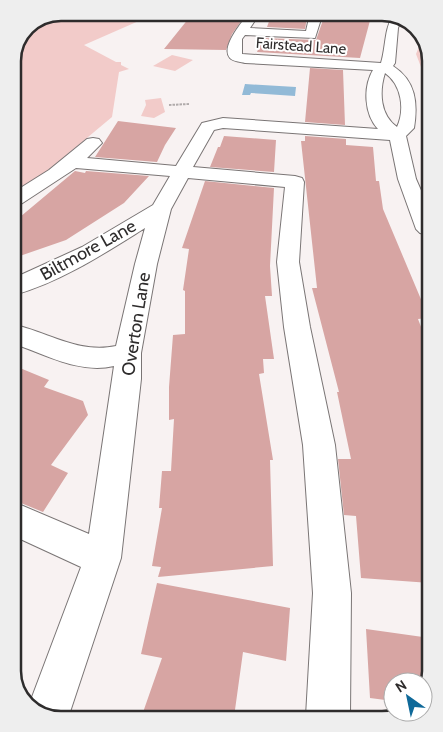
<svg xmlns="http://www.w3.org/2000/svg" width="443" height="732" viewBox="0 0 443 732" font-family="Cabin,sans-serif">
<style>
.green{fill:#f2cbc9}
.water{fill:#92bad7}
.building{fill:#d7a5a3}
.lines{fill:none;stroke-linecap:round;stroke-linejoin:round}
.minor-casing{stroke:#7a7575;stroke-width:2}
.path{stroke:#b0abab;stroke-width:2;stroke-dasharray:2.5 1;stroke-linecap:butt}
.minor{fill:#fff;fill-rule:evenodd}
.labels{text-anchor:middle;stroke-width:4;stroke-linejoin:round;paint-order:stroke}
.far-street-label{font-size:15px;fill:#2e2c2c;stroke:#fff}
.street-label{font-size:18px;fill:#2e2c2c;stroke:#fff}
.rim{fill:none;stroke:#2e2c2c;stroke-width:2.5}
</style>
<rect width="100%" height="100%" fill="#f8f2f2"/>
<path class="green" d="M63 13H157L84 45 116 62H121V65L129 69 119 72 112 117 39 178 14 190 13 58 25 32Z
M423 37 426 40V80L416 54Z
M172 55 193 60 175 71 153 66Z
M161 98 165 112 154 118 141 116 146 105 145 100Z"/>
<path class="water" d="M245 84 296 87 295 96 251 93 250 95H242Z"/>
<path class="building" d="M193 13H247L232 34 226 50 164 49Z
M272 13H291L310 14 307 18 305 29 267 27Z
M333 13H372L360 58 257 52 263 38 316 40 323 20 327 15H331Z
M310 68 343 70 345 125 305 122Z
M118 121 176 128 165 145 157 162 95 157Z
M224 136 276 140 274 172 210 167 218 147H220Z
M305 136 346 139V145L373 147 376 181H379L383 209 428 316V318L418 319 428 345 430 583 361 578 356 516 344 515 338 459H351L337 392H339L312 288H317L301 141H305Z
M75 171 85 173 86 171 149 176 124 203 66 240 14 258V222Z
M205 181 274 188 270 266 272 296H265L274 359H263L264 373 259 374 273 460H270L273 566 158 577 161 567 152 566 162 508H159L162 471H171L174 419 169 420V387L173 335 185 334V291L183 290 189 249 182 248Z
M15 366 49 380 44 387 83 401 88 415 51 465 68 473 43 512 16 501Z
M157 583 290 608 286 661 243 652 234 717 141 718 162 658 141 654Z
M366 629 430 638V674L423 696V682H393V701L370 698Z"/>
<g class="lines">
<defs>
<path id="minor" d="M249 13H260L250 28 306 31 309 18 314 13H326L321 19 315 38 245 35 242 39V54L381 63C386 47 384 30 393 15L402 18 398 28 395 63 393 66C416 81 418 103 414 128L406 136 416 179 427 204V235L420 233 416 229 398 179 390 140 223 128 214 130 193 167 295 176 302 178 304 182 299 262 310 327 335 445 351 593 350 715 306 716 313 593 303 445 284 327 277 262 285 187 188 178 171 209 157 264 141 353V379L121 558 69 715 67 719C54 719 37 715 29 705L81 567 16 537V503L89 534 114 366C80 374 46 355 15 344V325C50 333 79 354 116 346L135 264 145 228C105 253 61 282 14 295V278L82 247 153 205 170 176 76 168 21 204 14 206V192L49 170 87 139 93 138 99 139 102 143 87 158 176 166 202 123 223 118 378 129C364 114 363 87 373 70L245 63C241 62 232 61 230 58 220 47 243 21 249 13ZM385 73C402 85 405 110 397 127 380 115 379 92 385 73Z"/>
</defs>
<use href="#minor" class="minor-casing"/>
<path class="path" d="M169 105 189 104"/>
<use href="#minor" class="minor"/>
</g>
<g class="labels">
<g class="far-street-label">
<text transform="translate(301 46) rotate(4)" y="5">Fairstead Lane</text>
</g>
<g class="street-label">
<text transform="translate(88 250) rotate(-29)" y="6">Biltmore Lane</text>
<text transform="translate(136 324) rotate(-81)" y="6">Overton Lane</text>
</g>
</g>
<path d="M0 0H443V732H0ZM61 21H382A40 40 0 0 1 422 61V671A40 40 0 0 1 382 711H61A40 40 0 0 1 21 671V61A40 40 0 0 1 61 21Z" fill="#eee" fill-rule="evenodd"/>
<path class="rim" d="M61 21H382A40 40 0 0 1 422 61V671A40 40 0 0 1 382 711H61A40 40 0 0 1 21 671V61A40 40 0 0 1 61 21Z"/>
<g transform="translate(408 697) rotate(327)"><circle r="24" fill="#ffffff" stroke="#ababab"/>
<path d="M0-4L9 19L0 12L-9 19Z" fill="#0f6999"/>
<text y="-8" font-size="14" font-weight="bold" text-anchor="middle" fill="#2e2c2c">N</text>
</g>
</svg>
